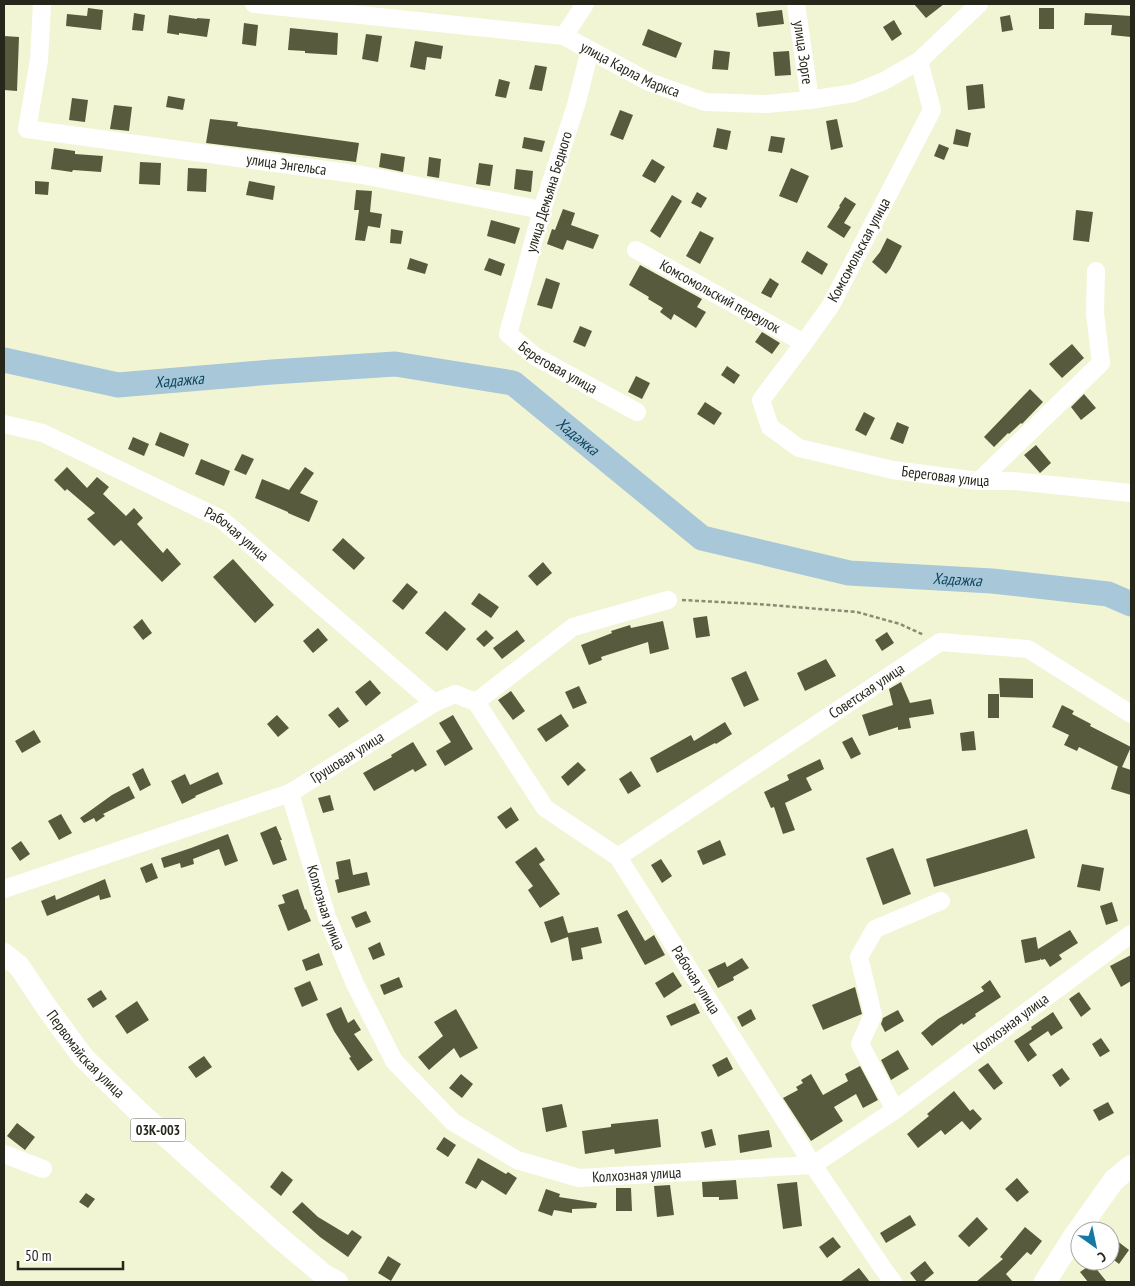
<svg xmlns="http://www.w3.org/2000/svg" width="1135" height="1286" viewBox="0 0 1135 1286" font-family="'PT Sans Narrow',sans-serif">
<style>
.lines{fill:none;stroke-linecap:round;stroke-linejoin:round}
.river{stroke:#a8c7d9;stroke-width:25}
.building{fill:#575a3d}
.path{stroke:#898b74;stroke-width:2.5;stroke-dasharray:4 2.5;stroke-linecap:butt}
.minor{stroke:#fff;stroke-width:18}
.major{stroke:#fff;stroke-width:22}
.labels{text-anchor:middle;stroke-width:5;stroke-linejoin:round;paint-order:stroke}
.shield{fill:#fff;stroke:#67685f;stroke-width:1}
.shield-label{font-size:14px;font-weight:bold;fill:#26271a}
.street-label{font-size:15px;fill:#26271a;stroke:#fff}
.water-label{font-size:16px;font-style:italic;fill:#0d4660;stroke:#fff}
</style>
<rect width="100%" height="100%" fill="#f2f5d4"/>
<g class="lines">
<path class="river" id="s1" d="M4 360 118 385 272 372 395 364 513 383 702 538 849 573 992 581 1108 594 1131 604"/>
</g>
<path class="building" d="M914 4H944L926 18Z
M88 8 103 10 101 30 66 26 67 14 87 16Z
M1039 8H1054V29H1039Z
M782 10 784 24 758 27 756 13Z
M134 13 145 15 143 31 132 30Z
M1085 13 1131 16V37L1111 35 1112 25H1084Z
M169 15 197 19V18L210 19 207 37 179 33V35L167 33Z
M1010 15 1013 30 1002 32 1000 17Z
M894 20 902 34 892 41 883 27Z
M244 23 258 25 256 46 242 44Z
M290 28 338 33 337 55 305 53V51L288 50Z
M648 29 682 43 676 58 642 45Z
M366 34 382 36 378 62 362 59Z
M4 36 19 37 17 91 4 90Z
M415 41 443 46 441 59 427 57 425 70 410 67Z
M714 50 730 52 728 70 712 69Z
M789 51 791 75 775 76 773 52Z
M535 65 547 67 542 91 529 89Z
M499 79 510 82 506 98 495 96Z
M983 84 985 108 968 110 966 86Z
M168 96 185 99 183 110 166 107Z
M72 98 88 100 85 122 69 120Z
M114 105 132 107 129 131 110 129Z
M620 110 633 115 623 140 610 135Z
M210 119 238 122 237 126 359 143 356 162 206 143Z
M837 119 843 147 831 150 826 121Z
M717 128 731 131 727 150 713 147Z
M956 129 971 133 968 147 953 144Z
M771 136 785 138 782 153 768 151Z
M524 137 545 141 542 152 522 148Z
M939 144 949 148 944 160 934 156Z
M54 148 75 151V154L103 156 101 172 73 170 72 172 51 169Z
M381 153 405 157 403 172 379 167Z
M429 157 441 159 439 178 427 176Z
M652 159 665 167 655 183 642 176Z
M140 162 161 163 160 185 139 184Z
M479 163 493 165 490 186 476 184Z
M188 168 207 169 206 192 187 191Z
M791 168 809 176 797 203 779 196Z
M516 169 533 171 531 192 514 189Z
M35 181 49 182 48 195 35 194Z
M249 181 275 186 273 200 246 195Z
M356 190 372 191 370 212 382 214 380 228 368 226 365 241 355 240 359 210H354Z
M697 192 707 198 701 208 691 203Z
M672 195 682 201 660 238 650 231Z
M845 197 856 204 844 223 851 227 844 238 827 227 840 207 839 206Z
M563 209 575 213 571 225 599 235 593 249 567 240 563 250 547 244 552 229 555 230Z
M1076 210 1093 212 1089 242 1073 240Z
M491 220 520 228 515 244 487 236Z
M391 229 403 231 401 244 390 243Z
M700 231 714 238 700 264 686 256Z
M887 238 902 246 890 269 886 274 872 262 880 252Z
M807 251 828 264 822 275 801 262Z
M410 258 428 264 425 274 407 269Z
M489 258 505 264 501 276 484 270Z
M640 265 702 299 697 307 706 312 696 328 674 314 671 320 660 312 663 308 648 299 649 297 629 285Z
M546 278 560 283 552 309 537 305Z
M770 278 779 284 771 298 761 293Z
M580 326 592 331 585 347 573 342Z
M762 332 780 343 772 354 755 342Z
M1072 344 1084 358 1062 378 1049 364Z
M727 366 740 375 734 384 721 375Z
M636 376 650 383 642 399 628 392Z
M1030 389 1043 402 1022 424 1021 423 1009 434 1008 433 994 447 984 437Z
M1084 394 1096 408 1081 420 1071 407Z
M705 402 722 413 714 425 697 414Z
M864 412 875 418 866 436 855 430Z
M897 422 909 427 903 444 890 439Z
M160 432 189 444 184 457 155 445Z
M133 437 149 444 144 456 128 449Z
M1036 445 1051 463 1040 473 1024 455Z
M242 454 254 459 246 475 234 470Z
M201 459 230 471 224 486 195 474Z
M67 467 87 488 97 477 109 487 103 494 126 516 134 508 143 518 137 524 163 553 167 548 181 564 162 582 121 540 114 546 87 519 95 513 67 489 65 491 54 480Z
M305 467 314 473 300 493 318 501 309 522 288 513V512L255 498 262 479 289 490Z
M343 538 365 558 354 570 332 550Z
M233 559 274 605 255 623 213 577Z
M543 562 552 573 537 586 528 576Z
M407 583 418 592 403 610 392 601Z
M479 593 499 607 491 618 471 604Z
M445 611 466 629 447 651 425 633Z
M707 616 710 636 696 638 693 618Z
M142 619 152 633 143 640 133 627Z
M663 621 669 649 650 654 648 642 601 657 602 660 589 665 581 645 612 633 611 631 630 625 631 628Z
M318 628 328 640 313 653 303 641Z
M486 630 494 638 484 647 476 639Z
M517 630 525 641 502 659 493 648Z
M887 632 894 643 882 651 875 640Z
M826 659 836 676 805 691 797 673Z
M746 671 759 700 744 707 731 678Z
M999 678 1033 679V698L1000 697Z
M370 680 381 693 366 706 355 692Z
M901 682 910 703 931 699 934 714 909 718 911 728 898 730V727L869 736 862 715 893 705 889 689Z
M579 686 587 703 573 709 565 692Z
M511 691 525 711 513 720 498 700Z
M988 694H999V718H988Z
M1062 705 1074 711 1072 714 1091 724 1090 726 1131 747 1122 767 1131 770V795L1111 789 1118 766 1119 767 1079 747 1077 751 1064 745 1069 735 1052 727Z
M338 707 349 721 339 728 328 715Z
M561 714 569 726 546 742 537 729Z
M277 715 289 728 278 737 267 724Z
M453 715 473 749 445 766 436 751 451 742 439 723Z
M725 722 732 734 716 744 715 743 657 773 650 758 691 735 694 741Z
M34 730 41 742 22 753 15 741Z
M974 731 976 750 962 751 960 733Z
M852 737 861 754 851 759 842 742Z
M413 742 427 765 415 772 413 769 374 791 363 773 392 757 391 755Z
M820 759 824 769 806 778 812 790 785 803 795 830 783 834 774 807 771 808 764 792 789 780 787 775Z
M578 762 586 770 568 786 561 777Z
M143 768 151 785 140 791 132 774Z
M631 771 641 786 628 794 619 779Z
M218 772 223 784 195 796 196 797 182 804 171 781 185 774 190 785Z
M129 786 135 798 103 814 105 816 96 822 94 818 84 823 80 818 112 795Z
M330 795 334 810 323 813 318 798Z
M511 807 519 820 506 829 497 817Z
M61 814 72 833 59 840 48 821Z
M276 826 282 840H280L287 860 273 865 260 833Z
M1027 829 1035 858 934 887 926 859Z
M228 834 238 861 225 866 219 849 193 859 194 864 181 868 180 863 164 868 161 858 191 848Z
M720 840 726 855 703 865 697 851Z
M21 841 30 854 20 861 11 848Z
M536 847 545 860 539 864 560 894 540 908 528 890 533 886 515 862Z
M893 848 911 894 883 905 866 858Z
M350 859 353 875 367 872 370 885 338 893 335 880 339 879 336 862Z
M661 859 672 876 662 883 651 865Z
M152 863 158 878 146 883 140 868Z
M1082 864 1104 868 1100 891 1077 887Z
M105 879 111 897 100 900 99 895 47 916 41 901 55 895 56 900Z
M298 889 305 910 306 909 311 921 288 931 278 905 285 903 282 895Z
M1112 902 1118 921 1106 925 1100 906Z
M627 910 645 941 654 935 665 955 645 965 617 915Z
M366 911 371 922 356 928 351 917Z
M563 916 568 933 598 927 602 943 581 948 583 959 572 961 568 937 551 943 544 922Z
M1070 930 1078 943 1059 955 1062 959 1050 967 1045 959 1041 960 1040 958V960L1025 963 1021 940 1036 937 1038 949Z
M380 942 385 955 373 960 368 948Z
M319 953 323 965 306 971 302 960Z
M1131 955V981L1121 987 1110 966Z
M742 958 749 968 733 977 734 980 718 988 708 970 725 962 727 967Z
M673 972 682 986 664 998 655 983Z
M399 977 403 987 384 995 380 985Z
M990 980 1001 997 975 1014 976 1016 963 1025 962 1023 932 1046 921 1033 938 1019 984 991 981 987Z
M310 981 318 1000 302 1007 294 988Z
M855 987 862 1014 823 1030 812 1005Z
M101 990 107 999 93 1008 87 999Z
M1079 992 1091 1009 1081 1017 1069 999Z
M137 1001 149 1020 127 1034 115 1016Z
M695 1003 700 1013 671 1026 666 1016Z
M341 1007 348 1023 354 1019 361 1030 354 1034 373 1060 358 1071 349 1058 351 1057 334 1031 326 1014Z
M456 1009 478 1048 460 1058 454 1048 429 1070 418 1057 443 1036 434 1022Z
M751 1009 756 1019 742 1027 737 1017Z
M898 1010 904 1021 885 1032 881 1024 883 1018Z
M1053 1012 1063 1028 1051 1036 1048 1031 1029 1044 1037 1055 1028 1062 1014 1041 1032 1029 1031 1027Z
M1101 1038 1110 1051 1100 1057 1092 1044Z
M898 1050 909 1069 891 1080 881 1060Z
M204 1056 212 1067 196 1078 188 1067Z
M727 1057 733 1069 718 1077 712 1065Z
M988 1063 1003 1083 994 1090 978 1070Z
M860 1066 878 1100 863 1108 856 1094 834 1107 843 1121 811 1141 783 1098 798 1090 796 1087 803 1083 801 1080 811 1074 823 1095 848 1081 845 1074Z
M1062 1068 1070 1079 1060 1087 1052 1075Z
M461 1074 473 1084 462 1098 449 1088Z
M954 1091 970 1111 973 1109 982 1119 970 1130 962 1121 945 1135 941 1130 918 1148 907 1134 929 1116 927 1114Z
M1108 1102 1114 1113 1099 1121 1093 1110Z
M562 1104 567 1127 546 1132 542 1108Z
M658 1119 661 1147 615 1154 614 1149 585 1154 582 1131 611 1127V1124Z
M17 1123 35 1137 25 1150 7 1136Z
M712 1129 716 1145 705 1148 701 1132Z
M769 1130 772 1147 740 1153 738 1135Z
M444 1137 456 1145 448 1157 436 1149Z
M478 1158 506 1174 508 1172 517 1178 506 1195 482 1180 476 1189 465 1183Z
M282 1171 293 1180 281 1196 270 1187Z
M1017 1178 1029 1192 1017 1202 1005 1189Z
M736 1180 738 1199 719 1200V1197H703L702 1182Z
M797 1182 802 1226 783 1229 777 1184Z
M670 1185 674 1215 657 1217 654 1186Z
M616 1188H631L632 1211H616Z
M546 1189 560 1194 559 1197 597 1203 596 1208 572 1209V1213L554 1210 552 1216 538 1211Z
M86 1193 95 1199 88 1208 79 1202Z
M302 1202 318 1217 348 1235 352 1230 362 1237 348 1257 320 1237 292 1212Z
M910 1215 916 1225 886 1243 880 1233Z
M977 1217 988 1229 969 1247 958 1236Z
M1025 1227 1042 1241 1031 1255 1027 1252 1006 1274 1013 1282H976L1003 1259 1000 1257Z
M833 1237 841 1247 827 1258 819 1247Z
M1116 1240 1129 1250 1119 1264 1110 1257V1248Z
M388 1256 401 1264 391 1281 378 1273Z
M925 1261 934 1273 923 1282H917L910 1273Z
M1093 1263 1098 1271 1107 1282H1088L1080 1272Z
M859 1268 870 1282H840Z"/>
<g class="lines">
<path class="path" d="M682 600 757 604 857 612 900 624 924 635"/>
<g class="minor">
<path id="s2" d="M42 4 39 60 27 129 362 175 542 210"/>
<path id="s3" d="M254 4 564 36 649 82 705 102 766 104 810 100 854 93 884 81 919 61 979 4"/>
<path id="s4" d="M796 4 810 100"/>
<path d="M564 36 585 4"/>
<path id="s5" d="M590 50 576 105 542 210 508 334 536 357 637 412"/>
<path id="s6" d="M919 61 932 110 831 305 804 343 761 400 770 427 799 448 893 470 979 481H1013L1131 493"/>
<path id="s7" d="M636 250 804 343"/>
<path id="s8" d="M4 424 43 433 221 519 434 703"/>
<path d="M979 481 1101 363 1095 313 1096 271"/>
<path id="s9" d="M476 702 545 808 618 857 813 1165 882 1267 893 1282"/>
<path id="s10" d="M290 793 327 917 355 984 394 1061 453 1122 517 1160 579 1178 813 1165 895 1110 1131 934"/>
<path id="s11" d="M618 857 940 642 1028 649 1131 714"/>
<path id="s12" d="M4 889 290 793 434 703 455 694 476 702 573 627 668 600"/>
<path d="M895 1110 860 1044 873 1015 859 957 875 929 941 901"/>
<path d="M4 1154 43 1169"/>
</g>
<g class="major">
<path id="s13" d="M4 954 19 966 47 1008 83 1057 140 1113 281 1239 324 1275 337 1282"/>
<path d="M1045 1282 1075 1235 1114 1180 1131 1166"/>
</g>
</g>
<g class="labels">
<rect class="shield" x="130.5" y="1118.5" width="55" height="23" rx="4"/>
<g class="shield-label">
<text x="158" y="1135">03К-003</text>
</g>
<g class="street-label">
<text dy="5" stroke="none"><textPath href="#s4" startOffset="49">улица Зорге</textPath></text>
<text dy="5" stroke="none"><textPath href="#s3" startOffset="386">улица Карла Маркса</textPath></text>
<text dy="5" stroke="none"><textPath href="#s2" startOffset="388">улица Энгельса</textPath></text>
<text transform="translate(549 192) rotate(-73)" y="5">улица Демьяна Бедного</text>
<text transform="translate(859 250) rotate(-62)" y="5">Комсомольская улица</text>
<text dy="5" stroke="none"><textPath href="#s7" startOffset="96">Комсомольский переулок</textPath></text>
<text dy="5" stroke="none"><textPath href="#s5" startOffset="356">Береговая улица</textPath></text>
<text dy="5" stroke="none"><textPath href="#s6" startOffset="602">Береговая улица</textPath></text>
<text dy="5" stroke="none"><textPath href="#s8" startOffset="259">Рабочая улица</textPath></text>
<text dy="5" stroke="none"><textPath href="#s11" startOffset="299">Советская улица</textPath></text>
<text dy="5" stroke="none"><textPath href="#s12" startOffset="369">Грушовая улица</textPath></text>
<text dy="5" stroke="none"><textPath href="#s10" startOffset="120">Колхозная улица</textPath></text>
<text dy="5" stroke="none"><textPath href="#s9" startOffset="360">Рабочая улица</textPath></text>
<text dy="5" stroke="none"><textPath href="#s10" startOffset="990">Колхозная улица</textPath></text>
<text dy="5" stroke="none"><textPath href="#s13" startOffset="130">Первомайская улица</textPath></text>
<text dy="5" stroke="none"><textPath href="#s10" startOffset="570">Колхозная улица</textPath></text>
</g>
<g class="water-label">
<text dy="6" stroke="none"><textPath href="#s1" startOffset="178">Хадажка</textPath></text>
<text dy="6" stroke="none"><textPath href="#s1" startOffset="598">Хадажка</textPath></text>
<text dy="6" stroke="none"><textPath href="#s1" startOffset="1018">Хадажка</textPath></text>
</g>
</g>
<rect width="1135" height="1286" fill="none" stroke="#26271a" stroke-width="10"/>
<g transform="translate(1095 1246) rotate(147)"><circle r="24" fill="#ffffff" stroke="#a8a9a3"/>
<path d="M0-4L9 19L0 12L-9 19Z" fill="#1479a5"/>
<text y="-8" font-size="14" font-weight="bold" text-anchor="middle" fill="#26271a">С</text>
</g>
<path d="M18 1261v8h105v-8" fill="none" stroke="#26271a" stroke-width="2.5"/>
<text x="25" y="1261" font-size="15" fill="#26271a" stroke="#ffffff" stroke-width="4" paint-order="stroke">50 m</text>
</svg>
